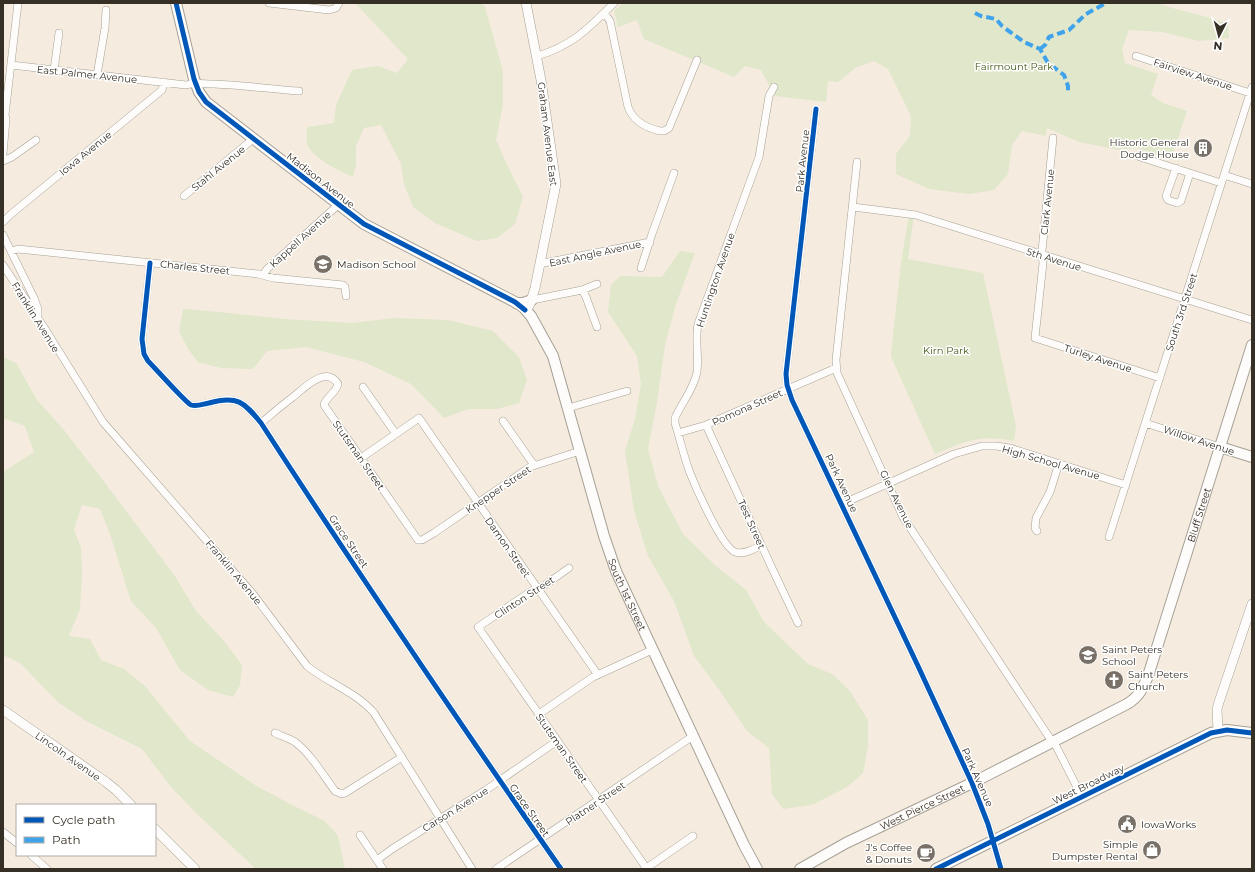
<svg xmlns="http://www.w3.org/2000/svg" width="1255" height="872" viewBox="0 0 1255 872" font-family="Montserrat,sans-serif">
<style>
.green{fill:#e0e7ca}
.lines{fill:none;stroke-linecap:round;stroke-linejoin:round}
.minor-casing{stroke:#a6a096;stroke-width:8}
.tertiary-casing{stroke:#a6a096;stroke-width:10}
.secondary-casing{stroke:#a6a096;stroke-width:12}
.minor{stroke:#fefcfa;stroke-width:7}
.tertiary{stroke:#fefcfa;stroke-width:9}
.secondary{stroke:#fefcfa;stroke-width:10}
.quiet{stroke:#3fa3eb;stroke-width:4;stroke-dasharray:8 4;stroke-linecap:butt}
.cycleway-casing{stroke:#fff;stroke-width:8}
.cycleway{stroke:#0057b8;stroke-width:5}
.labels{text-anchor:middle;stroke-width:3;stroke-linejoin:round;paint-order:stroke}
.park-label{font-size:10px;fill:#3e5915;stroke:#fff}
.street-label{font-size:10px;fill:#362f26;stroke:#fff}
.poi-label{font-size:10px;fill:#362f26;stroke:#fff;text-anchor:start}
</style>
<rect width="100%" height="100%" fill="#f5ecdf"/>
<path class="green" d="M355 3H482L485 7 503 71V104L496 140 507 165 523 197 515 224 497 238 477 241 435 223 413 207 404 184 401 164 381 125 364 128 356 146V165L353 177C340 171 311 158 307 143 306 138 307 132 307 127L334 123 336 105 352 70 378 66 397 73 408 59Z
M623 3H1156C1180 11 1205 15 1228 24L1229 38 1199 41 1162 32 1129 30 1122 49 1125 63 1158 74 1151 95 1163 103 1187 111 1171 160 1137 148 1119 150 1079 142 1047 128 1046 136 1022 131 1012 145 1008 174 994 190 969 194 929 189 896 174V154L910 136 911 116 888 69 874 61 855 68 838 82 828 81 826 102 775 96 761 70 745 66 734 77 644 39 637 20 618 27 614 11Z
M909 214 914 215 908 259 983 273 1016 426 1014 441C980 434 966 441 935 454L892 359 891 354 901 263Z
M680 251 695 253 676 304 665 345 657 402 648 449 658 486 683 534 717 567 746 590 764 622 808 664 832 674 850 691 868 720V746L863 773 847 787 812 805 783 809 772 794 769 748 747 731 718 688 694 656 674 601 648 556 634 511 625 451 635 419 641 384 637 356 608 312 611 285 620 276 662 277Z
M183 309 219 312 284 319 352 323 395 318 448 320 493 331 519 357 527 380 519 403 497 409H469L444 418 411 384 364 362 306 347 267 351 253 369 221 368 198 362 188 349 179 331Z
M3 357 16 363 37 400 64 430 102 479 175 576 196 611 224 641 242 665 240 685 233 697 208 690 180 670 156 628 131 601 110 534 100 509 82 505 74 529 81 548 82 573 80 609 69 636 90 639 101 660 124 669 145 686 190 741 255 785 290 804 325 821 338 836 345 869H256L199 816 171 787 142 749 88 722 59 703 20 663 3 655V472L34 452 25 426 3 418Z"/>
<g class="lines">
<defs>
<path id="minor" d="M269 3 329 10 336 8 339 3
M604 13 610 21 628 107C633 121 647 128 660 131H664L669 128 697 60
M537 56C572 46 589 28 614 3
M1136 56 1250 93
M11 65 186 85C196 82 203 84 214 84 242 85 270 89 299 91
M54 70 59 33
M97 75 105 28 106 10
M816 109 786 374 787 385 792 400 918 666 972 783 988 824 1001 869
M3 117 5 115 18 3
M1053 138 1042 251 1043 263 1035 338 1160 378
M3 154 6 119 5 115
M1140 157 1221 183
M3 161 12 157 36 140
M857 162 836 360 837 373 903 517 1049 737 1055 744 1082 797
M1176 168 1166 196 1168 200 1177 203 1181 201 1190 173
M1224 175 1252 184
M184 196 253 139
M853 207 916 215 1252 320
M3 222 10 215 162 90 164 82
M3 235 34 298 38 309V319
M11 251 18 249 258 274 273 278 343 285 345 287 346 296
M150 263 142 339 144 354 148 361C155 368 186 403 191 405 197 407 203 404 209 403 237 395 244 402 261 423 358 573 459 722 561 869
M540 263H544L650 242
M3 265 47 332 103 422 253 594 307 666C328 683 356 692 374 713L472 869
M641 268 652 234 674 173
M263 275 267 269 338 205
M582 290 586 297 597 327
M532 300 582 290 597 284
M363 387 396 434
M568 408 627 391
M503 421 534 465
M261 423C272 414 282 405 293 397 304 388 326 365 338 384 336 393 326 397 324 405L418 540H422L434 533 530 467 580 451
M1145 423 1220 447
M706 425 771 566 798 623
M678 433 706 425 836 368
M361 458 419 418 598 675
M842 504 954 454 982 446H996L1010 448 1126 485
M1037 531 1035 528 1036 518 1050 492 1059 463
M1109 537 1252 87
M761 545C755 549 743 555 735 552 722 547 696 488 690 473 684 457 680 439 675 423V418C682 402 694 389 697 372 699 356 695 340 698 324L759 157 769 96 774 87
M569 568 542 587 533 590 478 627 647 869
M539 714 593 677 652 650
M275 733C281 736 289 738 295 742 311 754 323 775 335 791L342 794 345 793 402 757
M3 832 17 843
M360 835 383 869
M31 855 47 869
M377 860 392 849 486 790 557 741
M496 869 693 736
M645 869 693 836"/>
<path id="tertiary" d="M526 3 541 80 556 184 535 288 530 304 529 306
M3 710 106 782 116 790 131 805
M1218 731 1217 709 1219 702 1252 604
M155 829 195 869"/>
<g id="secondary">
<path id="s1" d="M176 3 194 79 199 92 206 102 364 224 515 302 523 307 531 316 553 356 604 536 616 571 744 845 757 869"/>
<path d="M516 303H523L532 300"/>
<path d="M1220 447 1252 457"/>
<path id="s2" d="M800 869 846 843 972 783 1127 704C1139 697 1143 688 1148 676L1252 345"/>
<path d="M936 869 1211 733 1227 730 1252 733"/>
</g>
</defs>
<use href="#minor" class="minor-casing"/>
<use href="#tertiary" class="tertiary-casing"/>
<use href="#secondary" class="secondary-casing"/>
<use href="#minor" class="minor"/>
<use href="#tertiary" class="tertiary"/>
<use href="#secondary" class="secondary"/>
<path class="quiet" d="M975 13 981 16 996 19 1002 26 1024 42 1040 49 1048 63 1064 75 1068 86V91
M1040 49 1045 45 1049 37 1069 30 1086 14 1106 3"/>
<defs>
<path id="cycleway" d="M176 3 194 79 199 92 206 102 364 224 515 302 525 310
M816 109 786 374 787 385 792 400 918 666 972 783 988 824 1001 869
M150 263 142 339 144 354 148 361C155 368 186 403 191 405 197 407 203 404 209 403 237 395 244 402 261 423 358 573 459 722 561 869
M936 869 1211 733 1227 730 1252 733"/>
</defs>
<use href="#cycleway" class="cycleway-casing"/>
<use href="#cycleway" class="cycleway"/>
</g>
<defs>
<symbol id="building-disc" viewBox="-11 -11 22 22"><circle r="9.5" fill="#797167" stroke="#fff"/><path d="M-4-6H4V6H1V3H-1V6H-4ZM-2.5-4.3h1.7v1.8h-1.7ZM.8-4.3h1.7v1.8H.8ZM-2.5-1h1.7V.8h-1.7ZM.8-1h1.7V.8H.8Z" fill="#fff"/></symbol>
<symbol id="school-disc" viewBox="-11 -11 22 22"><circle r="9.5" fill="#797167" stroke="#fff"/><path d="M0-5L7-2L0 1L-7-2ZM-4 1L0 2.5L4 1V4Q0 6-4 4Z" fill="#fff"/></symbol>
<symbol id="church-disc" viewBox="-11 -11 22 22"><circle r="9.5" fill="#797167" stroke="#fff"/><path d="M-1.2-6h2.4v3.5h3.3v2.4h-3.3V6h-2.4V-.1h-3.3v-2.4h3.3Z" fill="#fff"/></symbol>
<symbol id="civic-disc" viewBox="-11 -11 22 22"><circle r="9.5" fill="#797167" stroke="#fff"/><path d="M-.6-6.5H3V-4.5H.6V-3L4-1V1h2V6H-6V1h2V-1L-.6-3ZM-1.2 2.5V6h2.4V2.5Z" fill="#fff"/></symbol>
<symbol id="shop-disc" viewBox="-11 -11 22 22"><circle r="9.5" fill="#797167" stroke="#fff"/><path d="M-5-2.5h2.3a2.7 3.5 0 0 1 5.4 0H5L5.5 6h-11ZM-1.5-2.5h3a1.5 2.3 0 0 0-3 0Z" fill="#fff"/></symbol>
<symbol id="cafe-disc" viewBox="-11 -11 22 22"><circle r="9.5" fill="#797167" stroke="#fff"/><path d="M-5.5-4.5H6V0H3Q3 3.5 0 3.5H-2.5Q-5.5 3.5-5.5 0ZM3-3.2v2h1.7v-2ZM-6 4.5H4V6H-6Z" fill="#fff"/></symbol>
</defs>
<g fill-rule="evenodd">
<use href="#building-disc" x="1192" y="137" width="22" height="22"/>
<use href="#school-disc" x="312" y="253" width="22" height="22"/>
<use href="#school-disc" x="1077" y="644" width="22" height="22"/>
<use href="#church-disc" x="1103" y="669" width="22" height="22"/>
<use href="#civic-disc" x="1116" y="813" width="22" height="22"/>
<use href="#shop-disc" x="1141" y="839" width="22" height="22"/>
<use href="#cafe-disc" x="915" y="842" width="22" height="22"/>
</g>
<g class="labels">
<g class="park-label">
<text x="1014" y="70">Fairmount Park</text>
<text x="946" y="354">Kirn Park</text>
</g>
<g class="street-label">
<text transform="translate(87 74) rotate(6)" y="4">East Palmer Avenue</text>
<text transform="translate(1193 74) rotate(18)" y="4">Fairview Avenue</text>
<text transform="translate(548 134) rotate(83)" y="4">Graham Avenue East</text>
<text transform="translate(85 153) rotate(-39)" y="4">Iowa Avenue</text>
<text transform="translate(802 161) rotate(-84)" y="4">Park Avenue</text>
<text transform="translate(218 168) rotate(-39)" y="4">Stahl Avenue</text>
<text transform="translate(321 180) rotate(38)" y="4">Madison Avenue</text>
<text transform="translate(1047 202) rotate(-84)" y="4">Clark Avenue</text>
<text transform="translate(300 239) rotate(-42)" y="4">Kappell Avenue</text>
<text transform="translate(595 253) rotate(-12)" y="4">East Angle Avenue</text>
<text transform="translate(1054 259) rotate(17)" y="4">5th Avenue</text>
<text transform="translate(195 267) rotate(6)" y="4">Charles Street</text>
<text transform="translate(715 280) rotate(-71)" y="4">Huntington Avenue</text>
<text transform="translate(1181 312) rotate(-72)" y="4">South 3rd Street</text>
<text transform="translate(36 317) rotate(58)" y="4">Franklin Avenue</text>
<text transform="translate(1098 358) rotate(18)" y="4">Turley Avenue</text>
<text transform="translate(747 407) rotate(-24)" y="4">Pomona Street</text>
<text transform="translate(1199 440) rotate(18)" y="4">Willow Avenue</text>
<text transform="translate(359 455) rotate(55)" y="4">Stutsman Street</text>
<text transform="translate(1051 462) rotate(16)" y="4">High School Avenue</text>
<text transform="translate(842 483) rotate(65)" y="4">Park Avenue</text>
<text transform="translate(498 489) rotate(-34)" y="4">Knepper Street</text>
<text transform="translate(897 499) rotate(64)" y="4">Glen Avenue</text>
<text dy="4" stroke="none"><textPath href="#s2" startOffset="571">Bluff Street</textPath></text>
<text transform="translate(752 524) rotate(66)" y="4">Test Street</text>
<text transform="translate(349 541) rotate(56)" y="4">Grace Street</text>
<text transform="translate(508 547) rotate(55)" y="4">Damon Street</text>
<text transform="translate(234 572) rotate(50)" y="4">Franklin Avenue</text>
<text dy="4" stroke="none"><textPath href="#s1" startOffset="791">South 1st Street</textPath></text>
<text transform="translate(524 597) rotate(-33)" y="4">Clinton Street</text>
<text transform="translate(562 748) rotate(55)" y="4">Stutsman Street</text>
<text transform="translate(68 756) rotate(35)" y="4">Lincoln Avenue</text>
<text transform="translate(978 777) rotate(66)" y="4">Park Avenue</text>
<text transform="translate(1088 784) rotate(-26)" y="4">West Broadway</text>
<text transform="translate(595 803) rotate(-34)" y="4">Platner Street</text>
<text dy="4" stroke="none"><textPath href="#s2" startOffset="137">West Pierce Street</textPath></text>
<text transform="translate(455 809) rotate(-32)" y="4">Carson Avenue</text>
<text transform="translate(530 810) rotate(55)" y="4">Grace Street</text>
</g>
<g class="poi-label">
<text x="1189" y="146" text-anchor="end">Historic General<tspan x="1189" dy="12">Dodge House</tspan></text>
<text x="337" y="268">Madison School</text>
<text x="1102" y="653">Saint Peters<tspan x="1102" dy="12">School</tspan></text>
<text x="1128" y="678">Saint Peters<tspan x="1128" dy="12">Church</tspan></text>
<text x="1141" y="828">IowaWorks</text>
<text x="1138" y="848" text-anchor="end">Simple<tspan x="1138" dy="12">Dumpster Rental</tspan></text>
<text x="912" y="851" text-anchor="end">J's Coffee<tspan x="912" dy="12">&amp; Donuts</tspan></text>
</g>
</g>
<rect width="1255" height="872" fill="none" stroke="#362f26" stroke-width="8"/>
<rect x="16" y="804" width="140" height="52" fill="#ffffff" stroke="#afaca8"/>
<rect x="24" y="817" width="20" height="6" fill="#0057b8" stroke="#afaca8"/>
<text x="52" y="824" font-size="12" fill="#362f26">Cycle path</text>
<rect x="24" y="837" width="20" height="6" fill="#3fa3eb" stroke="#afaca8"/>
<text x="52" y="844" font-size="12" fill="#362f26">Path</text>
<g transform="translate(1219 36) rotate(186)" stroke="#ffffff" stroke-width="3" paint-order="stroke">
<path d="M0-3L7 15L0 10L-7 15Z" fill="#362f26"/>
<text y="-6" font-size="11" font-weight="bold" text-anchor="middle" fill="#362f26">N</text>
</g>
</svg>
